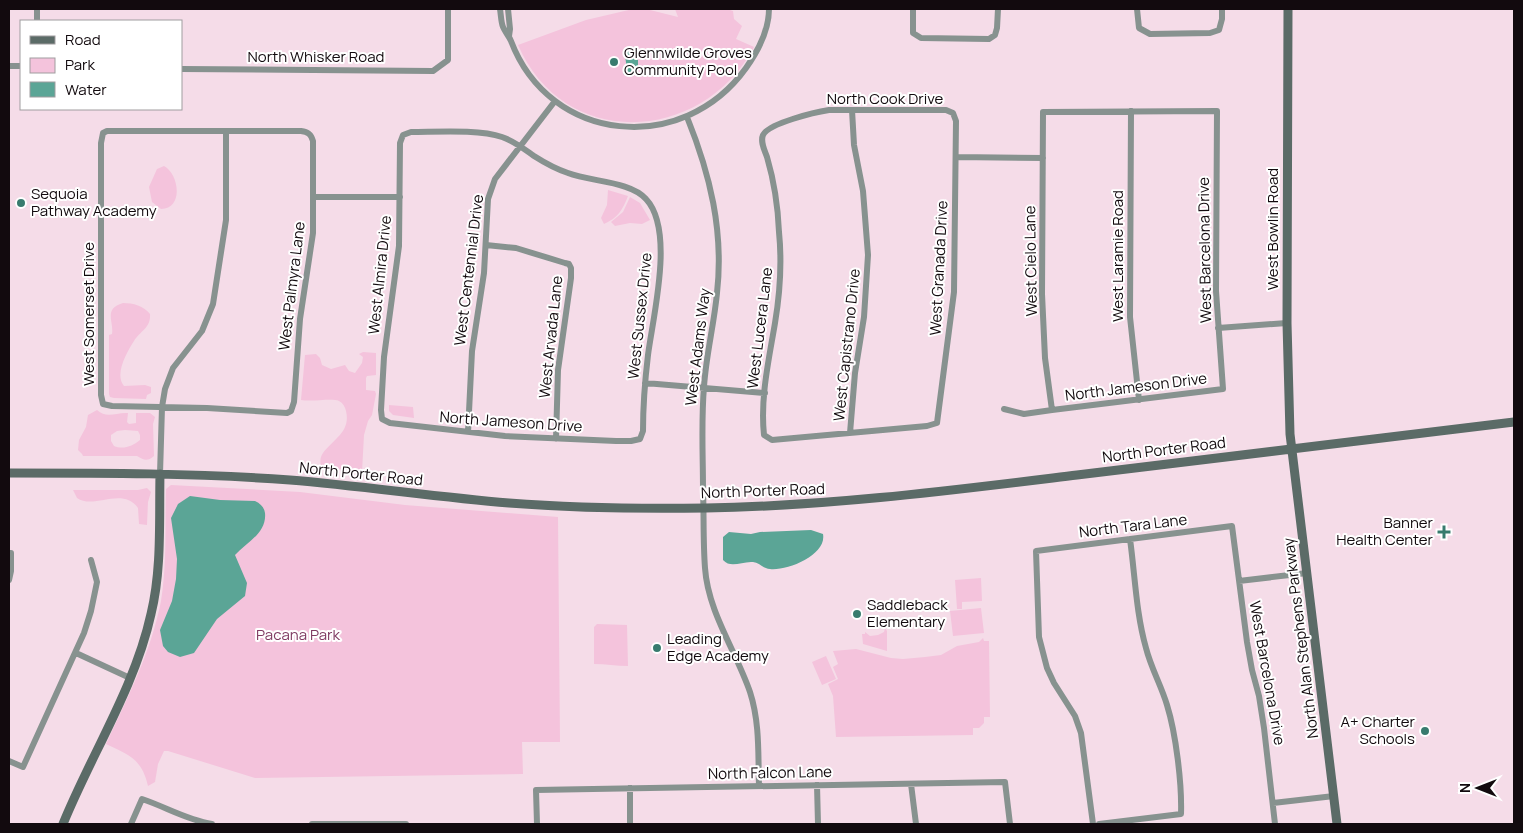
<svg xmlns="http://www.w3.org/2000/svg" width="1523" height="833" viewBox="0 0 1523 833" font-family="Manrope,sans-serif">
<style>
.green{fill:#f4c3dc;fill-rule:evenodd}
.water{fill:#5ba596}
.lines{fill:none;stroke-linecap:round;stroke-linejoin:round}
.street{stroke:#87928f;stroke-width:6}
.secondary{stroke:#5b6b67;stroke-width:9}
.poi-dot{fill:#387b6e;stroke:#fff;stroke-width:2}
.labels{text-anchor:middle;stroke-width:4;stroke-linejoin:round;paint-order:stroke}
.poi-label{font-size:15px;fill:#120a0e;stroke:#fff;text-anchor:start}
.street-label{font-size:15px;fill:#120a0e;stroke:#fff}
.park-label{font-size:15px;fill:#803b63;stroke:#fff}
</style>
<rect width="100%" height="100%" fill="#f5dce8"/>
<path class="green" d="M633 9H646L678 17 675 9H727L733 11 734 19 742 26 736 39 754 47C702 144 564 151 518 45L586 20Z
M164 166C179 174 184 208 161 209L152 202 149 187 157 169Z
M608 190 628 196C623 209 618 218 604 224L601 218 607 205Z
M630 197 640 203 650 220 642 224 630 223 615 226 611 222 623 212Z
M123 303C133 303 144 306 150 314 151 328 140 331 134 341 127 352 114 374 124 386L145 385 151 387V393L147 395 146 399 114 398 110 397 109 394V335L112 334C114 321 103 309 123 303Z
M363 352 376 353V375L367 376 366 378V390L375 391 376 394 372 415 368 421 364 435 362 472 321 467C320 462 320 457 323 453 333 439 351 432 346 411 345 407 343 403 339 401 332 398 312 402 301 400L305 355 316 354 320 358 322 365 331 369 345 365 349 371 355 373 362 363 363 357 359 354Z
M389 405 413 407 414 418 393 415 389 411Z
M97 410C107 419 116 412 128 413L127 422 129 424 136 423V413H150L155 417 153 424 154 456C147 462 144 460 137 456H83L82 454 78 450 79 440 86 427 88 415ZM125 430 138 431 140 435V440C133 446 123 450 114 446L111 441V435L117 431Z
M171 485 300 492 405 505 558 517 560 742H522L523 774 255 778 168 751H164L158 764 155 782 148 786C142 759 129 755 106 744 128 697 151 652 161 601 167 564 165 526 166 489Z
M147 488 151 492 148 502 147 525 139 524 138 508C122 486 94 510 77 498L73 490H138Z
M981 578 982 601 962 602V609H957L955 580Z
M981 608 984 633 953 636 950 611Z
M597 624 627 625 628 666C616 666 606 664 594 664V627Z
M885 628 887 631V651L863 644 862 634H865V632L870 636 878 635 884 632Z
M983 638 984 641H989L990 717H984V723L979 728H973V735L836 737 833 696 828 684 838 679 833 667 838 664 833 651 856 649 891 658 903 659 925 657 941 655 957 646 979 642Z
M826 656 836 679 822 685 812 662Z"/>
<path class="water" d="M634 51 638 58V70L633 74 624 75 623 71 627 70 625 55H623V52Z
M190 496 220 500 255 501C261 504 264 507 265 513 267 533 246 543 235 555L247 583 245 596 217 619 194 653 180 657 168 652 163 646 160 630 172 601 176 579 177 559 171 518 178 504Z
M811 530 823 534C827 555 787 571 770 569 764 569 760 563 753 562 742 561 731 569 723 560V537L729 532 751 534 760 532Z"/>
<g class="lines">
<path class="street" d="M500 9C501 15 501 22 503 27 505 32 509 36 511 41 550 144 683 156 746 68 758 51 769 30 769 9
M508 9 510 29 509 36
M913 9V33L921 38 989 39 995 35 997 28 998 9
M1137 9 1139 28 1150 34 1210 33 1219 30 1222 19V9
M37 21V9
M9 66H21
M181 69 433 71 448 60V9
M829 110H946L953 113 956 121 954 292 937 423 927 426 772 440 764 435C760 398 769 359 775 323 780 293 782 262 779 232 778 207 774 181 767 157 765 151 760 142 763 135 769 123 816 112 829 110Z
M1131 111 1130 317 1139 400
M687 117C710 174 724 231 717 293 714 325 706 355 704 387 701 421 703 455 703 489 704 515 703 542 705 568 708 612 736 651 750 692 760 723 758 755 759 786
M107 131H301C308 132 311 134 313 141V233L300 319 294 402 291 411 287 413 207 408 112 406 103 404 101 395V143L103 133Z
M411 132C436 132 479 129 502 137 514 141 524 149 534 156 545 163 556 169 568 173 591 182 630 181 646 199 675 230 653 316 648 355 645 380 643 405 643 431L640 439 631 441H616L505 436 390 423 382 419 381 410 384 357 399 246 400 143 403 135Z
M956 157 1043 158
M313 197H400
M486 245 516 248 565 263 569 264 571 268V278L558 370 556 439
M1218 328 1287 323
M645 383 765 393
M1004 409 1024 414 1052 410 1223 389 1216 291 1217 111 1043 112 1042 294 1045 358 1052 410
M468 432 472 351 484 273 488 199 495 179 555 101
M850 433 855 373 864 317 868 255 863 191 854 145 852 110
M160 474 162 407 165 389 173 368 202 331 213 304 226 220V131
M9 553H11V571L9 580
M1239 581 1307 573
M76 653 130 678
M9 761 23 767 84 633 91 611 97 582 91 560
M911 784 916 824
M817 785 818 824
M630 788V824
M1273 803 1334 796
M131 824 142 799C166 807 187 820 212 824
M312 824H406
M537 824 536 790 1005 782 1010 824
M1093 824 1081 733 1075 716 1054 683 1047 668 1039 637 1036 551 1232 526 1247 642 1252 670 1259 696 1264 728 1275 824
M1099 824 1181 814C1182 784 1176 734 1167 705 1161 685 1151 668 1146 648 1136 613 1135 575 1130 539"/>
<path class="secondary" d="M1288 9 1287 323 1290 434 1337 824
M9 473C102 473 196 473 290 480 363 486 436 497 509 503 574 508 641 509 706 508 831 506 954 490 1077 475 1223 457 1368 440 1514 422
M63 824C91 755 135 687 151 614 162 569 159 520 160 474"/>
</g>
<g class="poi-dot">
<circle cx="614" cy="62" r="5"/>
<circle cx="21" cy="203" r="5"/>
<path d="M1441.5 524.5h5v5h5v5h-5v5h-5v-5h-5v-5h5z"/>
<circle cx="857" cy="614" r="5"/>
<circle cx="657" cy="648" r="5"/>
<circle cx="1425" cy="731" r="5"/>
</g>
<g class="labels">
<g class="poi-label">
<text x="624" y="58">Glennwilde Groves<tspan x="624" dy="17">Community Pool</tspan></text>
<text x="31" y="199">Sequoia<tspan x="31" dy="17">Pathway Academy</tspan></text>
<text x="1433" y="528" text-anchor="end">Banner<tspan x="1433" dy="17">Health Center</tspan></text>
<text x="867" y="610">Saddleback<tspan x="867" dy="17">Elementary</tspan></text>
<text x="667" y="644">Leading<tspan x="667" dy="17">Edge Academy</tspan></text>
<text x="1415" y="727" text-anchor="end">A+ Charter<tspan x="1415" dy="17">Schools</tspan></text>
</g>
<g class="street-label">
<text x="316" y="62">North Whisker Road</text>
<text x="885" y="104">North Cook Drive</text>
<text transform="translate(1273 229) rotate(-90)" y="5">West Bowlin Road</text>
<text transform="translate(1205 250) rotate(-91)" y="5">West Barcelona Drive</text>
<text transform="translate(1118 256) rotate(-90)" y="5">West Laramie Road</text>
<text transform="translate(1031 261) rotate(-91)" y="5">West Cielo Lane</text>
<text transform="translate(939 268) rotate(-87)" y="5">West Granada Drive</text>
<text transform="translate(469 270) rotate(-83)" y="5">West Centennial Drive</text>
<text transform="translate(380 275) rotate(-84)" y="5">West Almira Drive</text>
<text transform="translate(292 286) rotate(-83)" y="5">West Palmyra Lane</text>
<text transform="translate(89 314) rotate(-90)" y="5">West Somerset Drive</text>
<text transform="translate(640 316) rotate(-84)" y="5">West Sussex Drive</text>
<text transform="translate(760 328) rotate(-83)" y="5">West Lucera Lane</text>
<text transform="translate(551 337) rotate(-84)" y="5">West Arvada Lane</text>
<text transform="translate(847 345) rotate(-84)" y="5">West Capistrano Drive</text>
<text transform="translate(698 347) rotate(-83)" y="5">West Adams Way</text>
<text transform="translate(1136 387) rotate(-7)" y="5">North Jameson Drive</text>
<text transform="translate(511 422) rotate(4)" y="5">North Jameson Drive</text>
<text transform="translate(1164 450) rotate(-7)" y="5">North Porter Road</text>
<text transform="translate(361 474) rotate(6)" y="5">North Porter Road</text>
<text transform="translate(763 491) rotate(-2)" y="5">North Porter Road</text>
<text transform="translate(1133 526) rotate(-7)" y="5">North Tara Lane</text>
<text transform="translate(1301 638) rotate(-97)" y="5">North Alan Stephens Parkway</text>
<text transform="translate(1267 673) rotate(80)" y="5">West Barcelona Drive</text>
<text transform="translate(770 773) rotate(-1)" y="5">North Falcon Lane</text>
</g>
<g class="park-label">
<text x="298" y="640">Pacana Park</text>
</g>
</g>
<rect width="1523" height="833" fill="none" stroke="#120a0e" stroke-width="20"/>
<rect x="20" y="20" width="162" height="90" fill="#ffffff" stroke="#a09d9f"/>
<rect x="30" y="36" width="25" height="8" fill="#5b6b67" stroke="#a09d9f"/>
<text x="65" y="45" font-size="15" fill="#120a0e">Road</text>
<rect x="30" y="58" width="25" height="15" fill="#f4c3dc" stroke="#a09d9f"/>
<text x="65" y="70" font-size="15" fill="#120a0e">Park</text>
<rect x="30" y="82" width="25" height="15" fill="#5ba596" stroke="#a09d9f"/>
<text x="65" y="95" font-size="15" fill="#120a0e">Water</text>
<g transform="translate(1478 788) rotate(270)" stroke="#ffffff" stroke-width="4" paint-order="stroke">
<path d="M0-4L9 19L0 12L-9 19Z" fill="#120a0e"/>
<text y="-8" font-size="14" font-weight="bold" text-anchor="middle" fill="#120a0e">N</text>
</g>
</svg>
